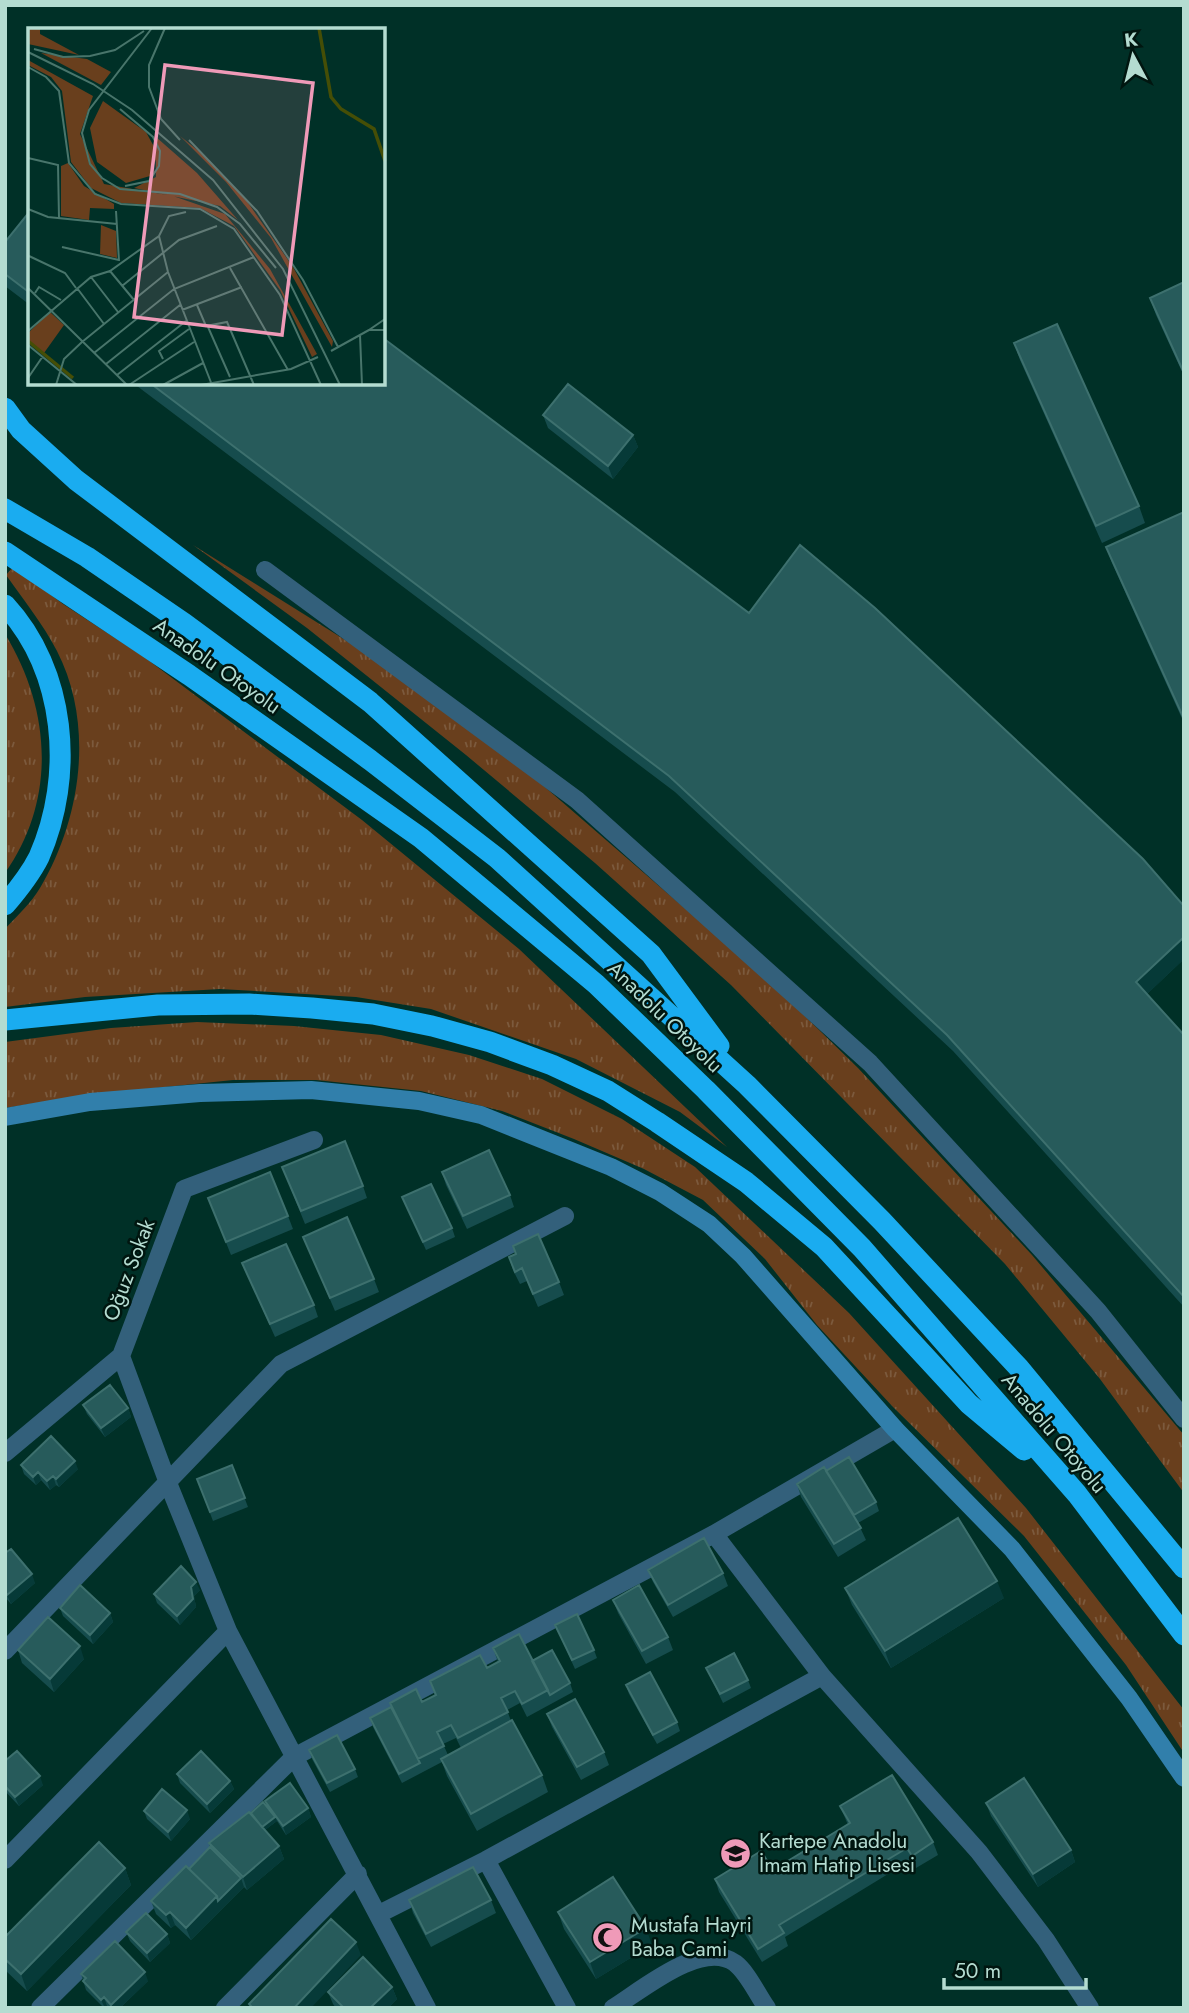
<svg xmlns="http://www.w3.org/2000/svg" width="1189" height="2013" viewBox="0 0 1189 2013" font-family="Jost,sans-serif">
<style>
.grass{fill:url(#grass-tufts)}
.lines{fill:none;stroke-linecap:round;stroke-linejoin:round}
.street{stroke:#33607b;stroke-width:18}
.secondary{stroke:#317fab;stroke-width:18}
.highway{stroke:#1aacf0;stroke-width:21}
.wall{fill:#164c4d;fill-rule:evenodd}
.shaded-wall{fill:#063a38}
.building{fill:#275b5b;stroke:#3d706e;stroke-width:2}
.labels{text-anchor:middle;stroke-width:5;stroke-linejoin:round;paint-order:stroke}
.street-label{font-size:21px;fill:#b4dcd1;stroke:#001610}
.poi-label{font-size:21px;fill:#b4dcd1;stroke:#001610;text-anchor:start}
.inset-river{fill:none;stroke:#454e06;stroke-width:3.5}
.inset-road{fill:none;stroke:#48756b;stroke-width:2}
.view{fill:#ef9ab8;fill-opacity:0.15;stroke:#ef9ab8;stroke-width:3.5}
.inset-edge{fill:none;stroke:#b4dcd1;stroke-width:3.5}
</style>
<defs>
<pattern id="grass-tufts" width="24" height="20" patternUnits="userSpaceOnUse" patternTransform="scale(1.75)"><rect width="24" height="20" fill="#693f1d"/><path d="M3 7l-1-3M5 7V3M7 7l1-3M15 17l-1-3M17 17v-4M19 17l1-3" fill="none" stroke="#7c5a3d"/></pattern>
</defs>
<rect width="100%" height="100%" fill="#003027"/>
<path class="grass" d="M193 545 350 643 516 762 772 984 858 1068 1032 1255 1184 1435V1493L1100 1379 1005 1264 731 985 595 863 466 755 307 628Z
M13 567 63 604 144 657 362 820 519 949 727 1147 680 1112 576 1059 431 1009 356 997 220 989 85 997 5 1007V929C17 916 31 903 40 888 81 819 95 725 57 651 43 624 23 599 6 575Z
M5 634C51 709 57 799 5 873Z
M197 1022 294 1026 381 1035 469 1055 542 1079 622 1119 695 1167 849 1313 1026 1508 1184 1710V1753L1126 1665 1024 1536 893 1407 817 1325 765 1259 703 1200 644 1169 574 1139 502 1111 421 1091 316 1080H233L88 1095 5 1108V1042L111 1028Z"/>
<g class="lines">
<path class="street" d="M265 570 577 800 870 1063 1098 1311 1184 1419
M121 1356 168 1483 228 1631 427 2008
M5 1453 121 1356 184 1189 314 1140
M714 1534 822 1676 979 1852 1046 1940 1090 2008
M5 1651 281 1364 565 1216
M5 1860 228 1631
M486 1860 567 2008
M379 1914 486 1860 822 1676
M40 2008 294 1757 714 1534 895 1429
M225 2008 358 1874
M613 2008C642 1990 702 1939 735 1963 748 1973 757 1994 767 2008"/>
<path class="secondary" d="M5 1117 90 1102 200 1093 311 1090 419 1101 481 1115 611 1167 660 1192 709 1224 743 1256 895 1429 1012 1549 1129 1698 1184 1778"/>
<path class="highway" d="M5 408 21 430 76 480 370 702 651 954 719 1046
M5 509 87 557 185 624 370 760 497 858 747 1085 882 1221 1019 1368 1184 1568
M5 552 189 675 421 838 596 984 706 1090 862 1248 1077 1494 1184 1635
M5 605C66 671 75 775 39 857 31 873 17 891 5 905
M5 1020 158 1005 249 1004 312 1008 373 1014 432 1026 490 1042 552 1065 608 1091 657 1122 746 1182 824 1247 969 1404 1024 1450"/>
</g>
<path class="wall" d="M30 211V305L5 286V242Z
M1184 282V376L1156 315 1150 298Z
M1014 343 1139 506 1145 523 1102 543 1020 360Z
M133 383H383L749 613 1184 906V959L1147 994 1184 1035V1307L953 1051 675 792Z
M543 415 633 435 638 447 613 479 548 428Z
M1184 512V723L1112 563 1106 547Z
M282 1167 363 1186 367 1198 305 1224Z
M442 1172 510 1195 514 1207 467 1229 446 1185Z
M402 1197 452 1228 455 1237 426 1250Z
M208 1198 288 1216 293 1229 231 1255Z
M303 1237 374 1279 379 1292 335 1311Z
M513 1246 559 1282 564 1295 538 1307 527 1281 520 1284 513 1270 509 1257 516 1254Z
M242 1263 314 1305 318 1317 275 1337Z
M83 1405 128 1408 131 1417 105 1437 87 1414Z
M21 1465 78 1469 59 1487 56 1485 50 1490 41 1480 36 1485 24 1474Z
M232 1465 248 1507 213 1521 197 1479Z
M826 1471 876 1502 879 1511 858 1523 866 1540 838 1557 801 1497 797 1484Z
M5 1553 35 1583 11 1604 5 1597Z
M648 1570 723 1573 728 1586 673 1617 653 1582Z
M845 1588 1004 1598 891 1668 852 1605Z
M200 1590 194 1596 196 1607 180 1625 157 1603 154 1594Z
M613 1600 668 1637 673 1650 646 1664 618 1613Z
M60 1608 110 1613 113 1622 93 1644 63 1616Z
M555 1625 594 1650 597 1658 575 1669Z
M493 1648 532 1661 570 1683 573 1692 527 1717 520 1703 507 1710 511 1721 542 1775 548 1792 477 1831 447 1776 442 1762 402 1783 373 1727 370 1718 391 1707 422 1702 435 1695 430 1681 487 1668 498 1662ZM456 1738 461 1748 448 1755 443 1744Z
M18 1650 84 1659 54 1692 22 1663Z
M706 1668 748 1680 751 1688 723 1703 710 1676Z
M626 1685 677 1722 680 1731 657 1744 629 1694Z
M547 1714 604 1752 609 1765 581 1780 552 1727Z
M309 1750 355 1769 358 1777 330 1792 312 1759Z
M5 1761 43 1785 19 1806 5 1791Z
M177 1774 230 1781 234 1789 210 1813 180 1783Z
M265 1801 308 1808 311 1817 286 1835 277 1821 265 1830 279 1846 284 1859 247 1890 244 1887 191 1940 175 1925 171 1928 156 1914 151 1901 189 1869 210 1847 209 1843 251 1813 267 1807Z
M986 1803 1071 1850 1075 1862 1038 1887 991 1816Z
M840 1806 933 1842 938 1855 916 1868 911 1860 785 1937 788 1946 762 1962 719 1892 715 1879 773 1870 848 1825Z
M144 1811 190 1819 171 1841 147 1819Z
M125 1868 131 1885 27 1991 5 1970V1937Z
M409 1900H491L496 1913 431 1947 413 1913Z
M558 1912 652 1945 596 1979 564 1929Z
M126 1932 167 1934 170 1943 150 1962 130 1941Z
M81 1974 148 1981 120 2008H109L107 2006 104 2008 86 1990Z
M392 1987 397 1999 388 2008H336L333 2004 328 1992Z"/>
<path class="shaded-wall" d="M633 435 638 447 613 479 608 466Z
M1184 937V959L1142 999 1136 982Z
M128 1408 131 1417 105 1437 101 1428Z
M75 1461 78 1469 59 1487 56 1479Z
M38 1472 41 1480 36 1485 33 1477Z
M53 1476 56 1485 50 1490 47 1481Z
M32 1574 35 1583 11 1604 7 1595Z
M997 1581 1004 1598 891 1668 885 1651Z
M196 1582 200 1590 194 1596 196 1607 180 1625 177 1616 191 1587Z
M110 1613 113 1622 93 1644 90 1635Z
M80 1646 84 1659 54 1692 50 1679Z
M40 1776 43 1785 19 1806 15 1797Z
M230 1781 234 1789 210 1813 207 1804Z
M308 1808 311 1817 286 1835 283 1826Z
M187 1810 190 1819 171 1841 168 1832Z
M275 1817 277 1821 261 1833 259 1828Z
M279 1846 284 1859 247 1890 243 1877Z
M1071 1850 1075 1862 1038 1887 1033 1874Z
M125 1868 131 1885 27 1991 21 1974Z
M241 1878 244 1887 191 1940 186 1928 217 1896Z
M170 1912 175 1925 171 1928 166 1915Z
M646 1928 652 1945 596 1979 590 1962Z
M167 1934 170 1943 150 1962 147 1953Z
M356 1942 361 1955 311 2008H294Z
M145 1972 148 1981 120 2008H112L111 2005Z
M392 1987 397 1999 388 2008H370Z
M104 1997 107 2006 105 2008 101 2000Z"/>
<path class="building" d="M30 211V293L5 274V242Z
M1184 282V373L1150 298Z
M1057 324 1139 506 1096 526 1014 343Z
M383 338 749 613 800 545 875 608 1143 859 1184 906V937L1136 982 1184 1035V1297L947 1035 669 776 150 383H383Z
M568 384 633 435 608 466 543 415Z
M1184 512V719L1106 547Z
M345 1141 363 1186 301 1211 282 1167Z
M489 1150 510 1195 463 1216 442 1172Z
M270 1172 288 1216 226 1242 208 1198Z
M431 1184 452 1228 423 1242 402 1197Z
M347 1217 374 1279 330 1298 303 1237Z
M538 1234 559 1282 533 1294 522 1268 515 1272 509 1257 516 1254 513 1246Z
M286 1244 314 1305 270 1324 242 1263Z
M110 1385 128 1408 101 1428 83 1405Z
M51 1436 75 1461 56 1479 53 1476 47 1481 38 1472 33 1477 21 1465Z
M849 1457 876 1502 854 1515 826 1471Z
M232 1465 245 1498 210 1512 197 1479Z
M824 1467 861 1528 834 1544 797 1484Z
M958 1518 997 1581 885 1651 845 1588Z
M704 1538 723 1573 668 1605 648 1570Z
M11 1549 32 1574 7 1595 5 1592V1553Z
M181 1566 196 1582 191 1587 193 1599 177 1616 154 1594Z
M80 1585 110 1613 90 1635 60 1608Z
M639 1585 668 1637 642 1651 613 1600Z
M577 1614 594 1650 572 1660 555 1625Z
M48 1617 80 1646 50 1679 18 1650Z
M519 1634 548 1690 522 1704 515 1691 501 1698 508 1712 458 1738 451 1725 437 1732 444 1746 418 1759 390 1703 416 1689 422 1702 436 1695 430 1681 480 1655 487 1668 500 1661 493 1648Z
M552 1650 570 1683 550 1695 532 1661Z
M734 1653 748 1680 720 1694 706 1668Z
M650 1672 677 1722 653 1735 626 1685Z
M575 1699 604 1752 577 1767 547 1714Z
M391 1707 420 1763 399 1774 370 1718Z
M512 1720 542 1775 471 1814 441 1759Z
M337 1735 355 1769 327 1783 309 1750Z
M17 1751 40 1776 15 1797 5 1786V1761Z
M201 1751 230 1781 207 1804 177 1774Z
M892 1775 933 1842 912 1856 907 1848 779 1925 784 1933 758 1949 715 1879 761 1851 773 1870 850 1823 840 1806Z
M1024 1778 1071 1850 1033 1874 986 1803Z
M290 1783 308 1808 283 1826 265 1801Z
M162 1789 187 1810 168 1832 144 1811Z
M263 1802 275 1817 262 1827 251 1813Z
M249 1812 279 1846 243 1877 209 1843Z
M99 1842 125 1868 21 1974 5 1959V1937Z
M210 1847 241 1878 218 1901 217 1896 189 1869Z
M186 1866 217 1896 186 1928 170 1912 166 1915 151 1901Z
M473 1867 491 1900 426 1934 409 1900Z
M613 1877 646 1928 590 1962 558 1912Z
M146 1913 167 1934 147 1953 126 1932Z
M331 1919 356 1942 294 2008H253L249 2004Z
M115 1941 145 1972 111 2005 104 1997 101 2000 83 1981 86 1978 81 1974Z
M363 1957 392 1987 370 2008H344L328 1992Z"/>
<defs>
<symbol id="school-disc" viewBox="-11 -11 22 22"><circle r="9.5" fill="#ef9ab8" stroke="#001610"/><path d="M0-5L7-2L0 1L-7-2ZM-4 1L0 2.5L4 1V4Q0 6-4 4Z" fill="#111"/></symbol>
<symbol id="mosque-disc" viewBox="-11 -11 22 22"><circle r="9.5" fill="#ef9ab8" stroke="#001610"/><path d="M3.5-4.9A6 6 0 1 0 3.5 4.9A5 5 0 1 1 3.5-4.9Z" fill="#111"/></symbol>
</defs>
<g fill-rule="evenodd">
<use href="#school-disc" x="718" y="1836" width="35" height="35"/>
<use href="#mosque-disc" x="590" y="1920" width="35" height="35"/>
</g>
<g class="labels">
<g class="street-label">
<text transform="translate(217 666) rotate(35)" y="7">Anadolu Otoyolu</text>
<text transform="translate(665 1017) rotate(44)" y="7">Anadolu Otoyolu</text>
<text transform="translate(129 1270) rotate(-69)" y="7">Oğuz Sokak</text>
<text transform="translate(1054 1433) rotate(50)" y="7">Anadolu Otoyolu</text>
</g>
<g class="poi-label">
<text x="759" y="1848">Kartepe Anadolu<tspan x="759" dy="24">İmam Hatip Lisesi</tspan></text>
<text x="631" y="1932">Mustafa Hayri<tspan x="631" dy="24">Baba Cami</tspan></text>
</g>
</g>
<g transform="translate(28 28)">
<rect width="357" height="357" fill="#003027"/>
<path d="M0 0H12V6L51 27 0 16ZM13 25 59 31 83 44 73 57ZM0 32 65 68 52 106 76 156 145 168 197 186 242 241 289 326 284 329 252 262 206 198 172 180 93 175 63 160 43 134 34 63 23 49 0 37ZM75 73 118 104 130 126 122 148 98 155 69 134 62 100ZM152 108 178 129 218 172 265 239 305 313 304 319 243 210 198 154ZM128 109 169 145 210 192 192 178 106 160 128 149ZM40 135 56 158 86 176V181L62 180 61 192 33 188V138ZM73 197 88 203 89 230 72 226Z" fill="#693f1d"/>
<path d="M22 284 36 297 16 325 0 313V305Z" fill="#693f1d"/>
<path class="inset-river" d="M291 0 303 69 313 81 346 101 357 133M0 313 45 350"/>
<path class="inset-road" d="M124 0 61 82 54 105 62 136 74 150 92 161 152 166 189 179 212 196 248 240M137 0 121 37V59L133 91 152 112M6 21 35 29 62 28 87 22 116 3M0 24 65 56 104 82 185 152 255 241 312 357M0 39 18 49 31 63 41 135 67 166 93 176 172 181 206 201 252 267 293 357M92 81 125 109 132 123 131 138 121 153 97 158M161 112 229 183 275 252 310 319M0 130 30 137 31 190M0 181 20 189 89 196M88 183 91 233M131 208 140 244 184 357M34 219 91 232M1 228 37 245 48 260M202 240 260 342M82 243 106 272M63 249 90 284M94 258 151 212 189 198M0 260 99 357M49 260 76 296M7 265 11 259 33 272M169 277 178 298 199 294 226 357M154 282 214 259M357 291 341 302H357M180 299 202 349M0 303 63 249 82 243 131 208 141 188 158 184M332 307 334 357M54 314 140 244M0 317 49 357M303 323 341 302M66 325 146 261 226 229M135 331 131 323 161 301M78 336 152 277M89 347 158 293M0 350 15 328M28 357 36 331 54 314M101 357 166 314M135 357 175 335M173 357 263 341 290 329"/>
<path class="view" d="M137 37 285 55 254 307 106 289Z"/>
<rect width="357" height="357" class="inset-edge"/>
</g>
<rect width="1189" height="2013" fill="none" stroke="#b4dcd1" stroke-width="14"/>
<g transform="translate(1133 56) rotate(353)" stroke="#001610" stroke-width="5" paint-order="stroke">
<path d="M0-5L12 26L0 18L-12 26Z" fill="#b4dcd1"/>
<text y="-10" font-size="19" font-weight="bold" text-anchor="middle" fill="#b4dcd1">K</text>
</g>
<path d="M944 1978v10h142v-10" fill="none" stroke="#b4dcd1" stroke-width="3.5"/>
<text x="954" y="1978" font-size="21" fill="#b4dcd1" stroke="#001610" stroke-width="5" paint-order="stroke">50 m</text>
</svg>
